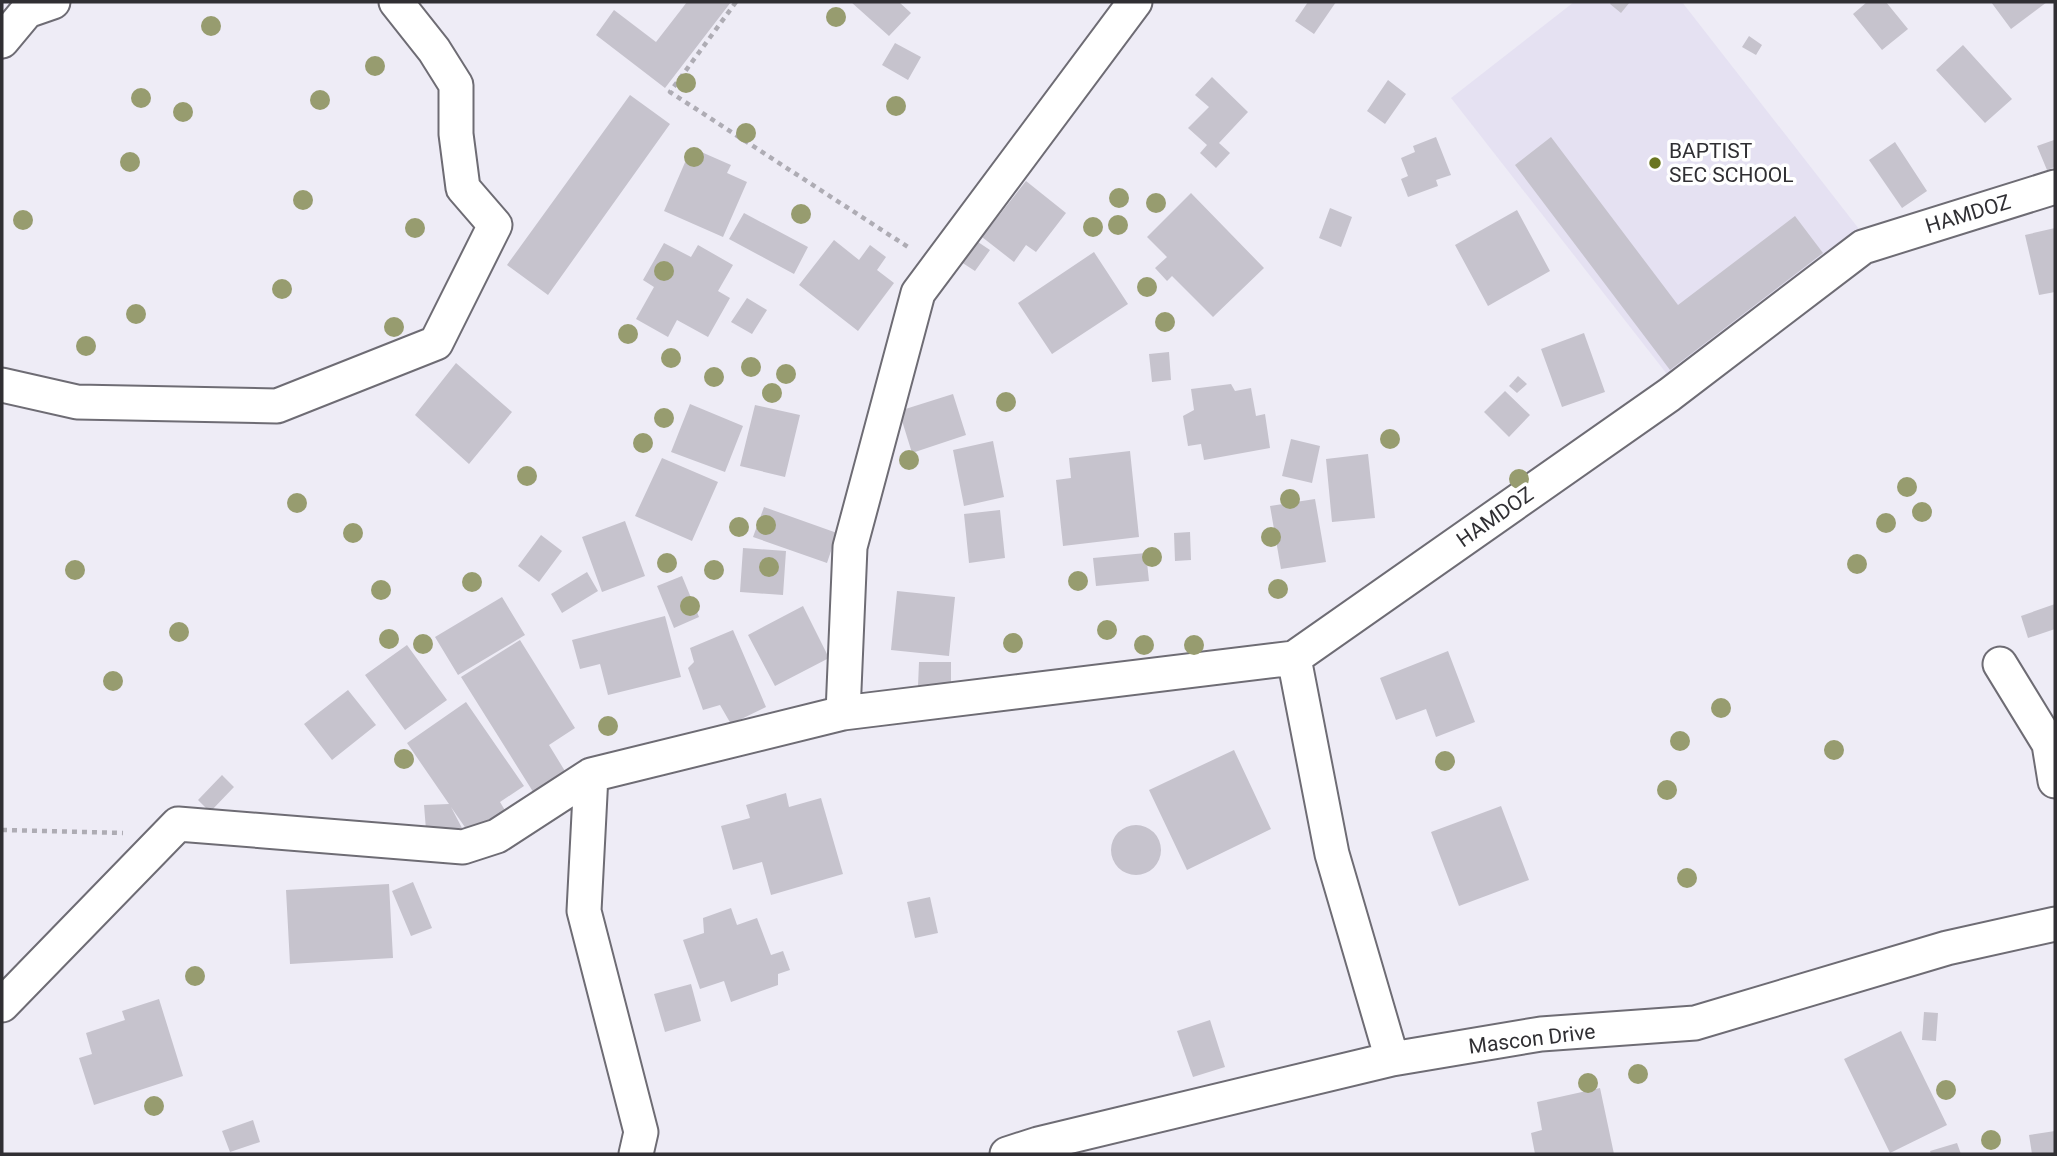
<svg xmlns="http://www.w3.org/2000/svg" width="2057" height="1156" viewBox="0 0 2057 1156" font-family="Roboto,sans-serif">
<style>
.built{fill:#e5e1f2}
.building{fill:#c6c3cd}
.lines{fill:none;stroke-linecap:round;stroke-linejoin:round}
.street-casing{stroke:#6e6c74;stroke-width:37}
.path{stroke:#aeacb4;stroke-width:4.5;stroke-dasharray:5 5;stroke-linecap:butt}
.street{stroke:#fff;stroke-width:33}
.tree{fill:#979c6f}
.poi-dot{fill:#6a7520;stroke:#fff;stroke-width:2.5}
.labels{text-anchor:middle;stroke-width:7;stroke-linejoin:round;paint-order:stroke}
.poi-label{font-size:21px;fill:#302f33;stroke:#fff;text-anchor:start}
.street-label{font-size:21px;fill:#302f33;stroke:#fff}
</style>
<rect width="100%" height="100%" fill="#eeecf6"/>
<path class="built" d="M1574 2H1682L1859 229 1670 378 1451 98Z"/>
<path class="building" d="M687 2H731L665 88 596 35 614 10 656 42Z
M851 2H899L911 13 889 36Z
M1308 2H1336L1314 34 1295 21Z
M1611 2H1630L1621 13 1610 4Z
M1867 2H1886L1908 29 1882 50 1853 14Z
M1991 2H2047L2011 29Z
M1749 36 1762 45 1756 55 1742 47Z
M895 43 921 57 908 80 882 65Z
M1963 45 2012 99 1985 123 1936 70Z
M1212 77 1248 112 1219 143 1230 153 1216 168 1200 153 1207 145 1188 128 1209 107 1195 95Z
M1388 80 1406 94 1385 124 1367 111Z
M630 95 670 124 548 295 507 265Z
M1436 137 1451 175 1436 180 1438 186 1408 197 1401 179 1408 176 1401 158 1415 152 1413 146Z
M1551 137 1678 305 1795 216 1823 253 1670 370 1515 165Z
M2054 140 2055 167 2047 170 2037 146Z
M1895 142 1927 191 1902 208 1869 160Z
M699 151 731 165 727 173 747 182 723 237 664 211 686 160 693 163Z
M1026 181 1066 213 1036 252 1026 245 1014 262 982 237Z
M1191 193 1264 268 1213 317 1172 276 1167 281 1155 268 1167 257 1147 237Z
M1330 208 1352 217 1341 247 1319 238Z
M1517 210 1550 271 1488 306 1455 245Z
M744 213 808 247 794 274 729 239Z
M2055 228V292L2039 295 2025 235Z
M972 238 990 250 975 271 958 260Z
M834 240 859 260 870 245 886 257 877 270 894 283 858 331 799 285Z
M664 243 691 257 698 245 733 265 718 291 730 298 708 337 677 320 668 337 636 319 654 287 643 280Z
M1094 252 1128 304 1052 354 1018 303Z
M747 298 767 310 752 334 731 322Z
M1584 333 1605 392 1562 407 1541 349Z
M1169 352 1171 380 1152 382 1149 354Z
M456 363 512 412 469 464 415 415Z
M1518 376 1527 384 1517 393 1509 386Z
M1231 384 1235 391 1251 388 1256 416 1265 414 1270 448 1204 460 1201 444 1188 446 1183 416 1194 410 1191 389Z
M1505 391 1530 415 1509 437 1484 412Z
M953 394 966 435 912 453 899 411Z
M690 404 743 426 725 472 671 452Z
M755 405 800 415 785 477 740 466Z
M1291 439 1320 446 1312 483 1282 476Z
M993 441 1004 497 964 506 953 450Z
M1130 451 1139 537 1063 546 1056 480 1071 478 1069 458Z
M1368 454 1375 518 1332 522 1326 459Z
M662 458 718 482 692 541 635 516Z
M1315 499 1326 562 1281 569 1270 506Z
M764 507 837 533 827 563 753 537Z
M1000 510 1005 558 969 563 964 514Z
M625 521 645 576 602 592 582 537Z
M1190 532 1191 560 1175 561 1174 533Z
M541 535 562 551 539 582 518 566Z
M743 548 786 551 783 595 740 592Z
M1146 553 1149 581 1096 586 1093 558Z
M587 572 598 591 562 613 551 594Z
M682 576 699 617 674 628 657 586Z
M897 591 955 597 949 656 891 650Z
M502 597 525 635 458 675 435 637Z
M2055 604V629L2028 638 2021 616Z
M803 606 829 658 775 686 748 635Z
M665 616 681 677 608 695 600 664 580 669 572 640Z
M733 630 766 707 731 724 720 705 703 710 688 668 694 662 690 648Z
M520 640 575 728 549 745 579 794 547 814 461 677Z
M407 645 447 700 405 730 365 675Z
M1448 651 1475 722 1436 737 1426 709 1396 720 1380 678Z
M919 662H951V687L918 686Z
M348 690 376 725 332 760 304 724Z
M466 702 524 786 500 802 506 812 471 836 451 807 462 828 426 830 424 805 449 804 407 743Z
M1234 750 1271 829 1187 870 1149 790Z
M222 775 234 787 210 812 198 800Z
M786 793 789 807 821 798 843 874 771 895 762 862 733 870 721 826 750 818 746 805Z
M1501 806 1529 880 1459 906 1431 832Z
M1111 850a25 25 0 1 1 50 0a25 25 0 1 1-50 0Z
M413 882 432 928 411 936 392 891Z
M389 884 393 958 290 964 286 890Z
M930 897 938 933 915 938 907 902Z
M731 908 737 925 757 918 771 955 783 951 790 970 778 974V985L731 1002 724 981 700 989 683 940 704 933 703 918Z
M691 984 701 1021 665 1032 654 994Z
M159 999 183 1076 94 1105 79 1058 92 1054 86 1033 125 1020 122 1011Z
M1924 1012 1938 1013 1936 1041 1922 1040Z
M1210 1020 1225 1067 1193 1077 1177 1031Z
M1901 1031 1947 1125 1890 1153 1844 1059Z
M1600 1088 1614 1154H1535L1531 1133 1542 1130 1537 1102Z
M253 1120 260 1142 230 1152 222 1131Z
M2055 1131V1154H2032L2029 1135Z
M1957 1143 1961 1154H1931L1930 1151Z"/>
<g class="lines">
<defs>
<path id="street" d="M2 41 27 11 53 2
M2 385 77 402 277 406 436 343 495 225 463 188 456 134V85L434 50 396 2
M2000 664 2049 744 2055 781
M843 713 850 547 918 293 1135 2
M2 1005 178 824 463 847 497 836 591 775
M1392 1059 1332 854 1294 658 1669 395 1863 247 2055 187
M636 1154 641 1132 584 911 591 775 843 713 1294 658
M1007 1154 1038 1144 1392 1059 1541 1034 1695 1023 1947 948 2055 924"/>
</defs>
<use href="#street" class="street-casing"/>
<path class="path" d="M736 2 670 92 911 249
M2 830 123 833"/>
<use href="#street" class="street"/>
</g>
<g class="tree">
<circle cx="836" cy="17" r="10"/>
<circle cx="211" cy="26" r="10"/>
<circle cx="375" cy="66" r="10"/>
<circle cx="686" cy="83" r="10"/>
<circle cx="141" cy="98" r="10"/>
<circle cx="320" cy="100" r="10"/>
<circle cx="896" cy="106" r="10"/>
<circle cx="183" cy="112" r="10"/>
<circle cx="746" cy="133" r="10"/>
<circle cx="694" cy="157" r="10"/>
<circle cx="130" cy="162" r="10"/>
<circle cx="1119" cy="198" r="10"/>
<circle cx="303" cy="200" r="10"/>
<circle cx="1156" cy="203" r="10"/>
<circle cx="801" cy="214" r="10"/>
<circle cx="23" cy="220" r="10"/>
<circle cx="1118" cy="225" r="10"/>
<circle cx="1093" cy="227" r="10"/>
<circle cx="415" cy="228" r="10"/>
<circle cx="664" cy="271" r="10"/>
<circle cx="1147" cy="287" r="10"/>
<circle cx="282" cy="289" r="10"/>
<circle cx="136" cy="314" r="10"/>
<circle cx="1165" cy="322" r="10"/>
<circle cx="394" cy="327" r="10"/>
<circle cx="628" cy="334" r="10"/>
<circle cx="86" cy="346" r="10"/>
<circle cx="671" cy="358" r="10"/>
<circle cx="751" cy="367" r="10"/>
<circle cx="786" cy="374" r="10"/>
<circle cx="714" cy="377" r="10"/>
<circle cx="772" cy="393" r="10"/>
<circle cx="1006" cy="402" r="10"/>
<circle cx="664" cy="418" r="10"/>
<circle cx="1390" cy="439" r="10"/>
<circle cx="643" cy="443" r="10"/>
<circle cx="909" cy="460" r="10"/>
<circle cx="527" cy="476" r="10"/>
<circle cx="1519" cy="479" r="10"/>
<circle cx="1907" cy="487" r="10"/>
<circle cx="1290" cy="499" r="10"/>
<circle cx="297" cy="503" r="10"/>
<circle cx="1922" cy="512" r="10"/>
<circle cx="1886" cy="523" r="10"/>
<circle cx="766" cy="525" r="10"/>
<circle cx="739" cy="527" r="10"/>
<circle cx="353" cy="533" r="10"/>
<circle cx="1271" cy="537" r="10"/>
<circle cx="1152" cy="557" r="10"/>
<circle cx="667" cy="563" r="10"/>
<circle cx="1857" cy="564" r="10"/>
<circle cx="769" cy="567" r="10"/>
<circle cx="75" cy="570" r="10"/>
<circle cx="714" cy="570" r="10"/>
<circle cx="1078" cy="581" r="10"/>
<circle cx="472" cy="582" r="10"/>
<circle cx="1278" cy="589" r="10"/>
<circle cx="381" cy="590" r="10"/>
<circle cx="690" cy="606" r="10"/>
<circle cx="1107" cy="630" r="10"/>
<circle cx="179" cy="632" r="10"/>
<circle cx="389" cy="639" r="10"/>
<circle cx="1013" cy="643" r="10"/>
<circle cx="423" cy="644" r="10"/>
<circle cx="1144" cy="645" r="10"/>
<circle cx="1194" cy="645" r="10"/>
<circle cx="113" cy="681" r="10"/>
<circle cx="1721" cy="708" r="10"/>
<circle cx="608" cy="726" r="10"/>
<circle cx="1680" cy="741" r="10"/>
<circle cx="1834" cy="750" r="10"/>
<circle cx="404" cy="759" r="10"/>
<circle cx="1445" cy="761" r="10"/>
<circle cx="1667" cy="790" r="10"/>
<circle cx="1687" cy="878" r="10"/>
<circle cx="195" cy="976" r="10"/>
<circle cx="1638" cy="1074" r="10"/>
<circle cx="1588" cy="1083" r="10"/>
<circle cx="1946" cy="1090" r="10"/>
<circle cx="154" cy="1106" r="10"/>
<circle cx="1991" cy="1140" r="10"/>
</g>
<circle class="poi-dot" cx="1655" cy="163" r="7"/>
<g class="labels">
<g class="poi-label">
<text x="1669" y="158">BAPTIST<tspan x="1669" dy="24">SEC SCHOOL</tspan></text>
</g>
<g class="street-label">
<text transform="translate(1968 214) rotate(-17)" y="7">HAMDOZ</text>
<text transform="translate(1495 517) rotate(-35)" y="7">HAMDOZ</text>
<text transform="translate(1532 1039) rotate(-7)" y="7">Mascon Drive</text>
</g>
</g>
<rect width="2057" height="1156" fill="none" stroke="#302f33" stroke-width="7"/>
</svg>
